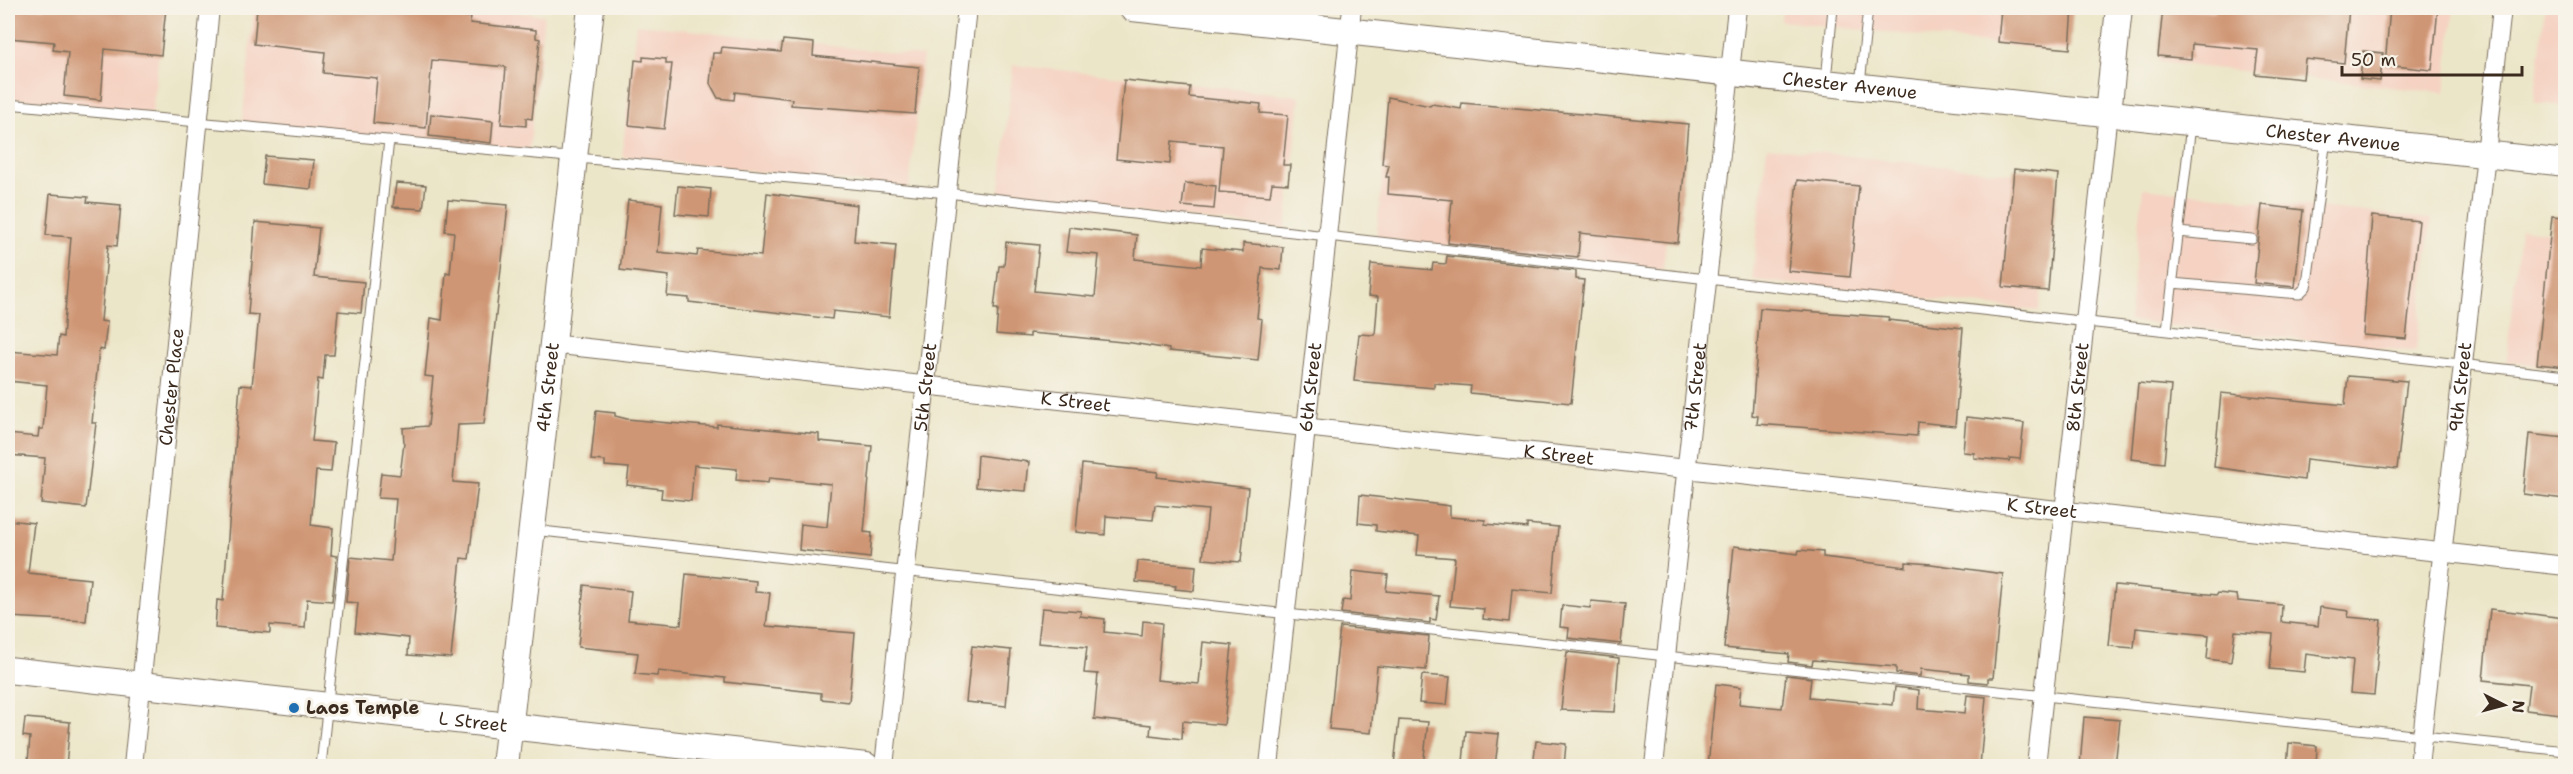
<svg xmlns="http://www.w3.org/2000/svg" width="2573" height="774" viewBox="0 0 2573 774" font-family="'Shantell Sans',sans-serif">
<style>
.built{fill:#f5d2c2}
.building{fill:#cf9675}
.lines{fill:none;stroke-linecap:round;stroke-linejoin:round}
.lane-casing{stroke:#796c5a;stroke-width:11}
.street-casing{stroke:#796c5a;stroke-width:20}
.secondary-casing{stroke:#796c5a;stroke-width:28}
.lane{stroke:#fff;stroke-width:9}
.street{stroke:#fff;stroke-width:18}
.secondary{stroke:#fff;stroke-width:26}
.poi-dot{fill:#1f6fb2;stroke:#f7f3e8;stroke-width:2}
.labels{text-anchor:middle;stroke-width:6;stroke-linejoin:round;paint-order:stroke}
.street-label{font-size:18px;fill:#3b2a1e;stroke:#f7f3e8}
.poi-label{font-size:18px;font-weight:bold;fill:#3b2a1e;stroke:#f7f3e8;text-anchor:start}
</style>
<rect width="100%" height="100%" fill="#f7f3e8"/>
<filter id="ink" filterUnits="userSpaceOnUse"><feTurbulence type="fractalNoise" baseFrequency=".0167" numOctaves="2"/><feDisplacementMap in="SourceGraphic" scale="12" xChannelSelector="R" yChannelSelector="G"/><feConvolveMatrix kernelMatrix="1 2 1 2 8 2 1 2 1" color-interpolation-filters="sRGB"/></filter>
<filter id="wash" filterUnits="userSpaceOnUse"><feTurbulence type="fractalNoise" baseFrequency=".008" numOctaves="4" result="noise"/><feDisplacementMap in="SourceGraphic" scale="24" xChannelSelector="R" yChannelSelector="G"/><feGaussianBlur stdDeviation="1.35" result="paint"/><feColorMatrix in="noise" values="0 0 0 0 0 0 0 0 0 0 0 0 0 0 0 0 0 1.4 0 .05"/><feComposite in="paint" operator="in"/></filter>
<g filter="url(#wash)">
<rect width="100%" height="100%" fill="#ece6c9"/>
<path class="built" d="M8 8H164L152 114 8 98Z
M254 8H477L544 15 529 154 242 123Z
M1782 8H2073L2068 52 1781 21Z
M2163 8H2454L2445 93 2158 62Z
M2545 8H2565V106L2534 103Z
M636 24 923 56 909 188 622 157Z
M1013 65 1300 96 1286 229 999 198Z
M1390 106 1677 137 1663 270 1376 239Z
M1767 147 2054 178 2039 311 1752 280Z
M2143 188 2431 219 2416 352 2129 321Z
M2520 229 2565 234V368L2506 362Z"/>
<g id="blocks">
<path class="building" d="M8 8H166L161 55 105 49 101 100 64 96 68 52 53 50 54 42 8 38Z
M257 8H382L471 17 470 23 536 30V38L540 39 532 119 526 118V126L501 124 506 67 432 60 426 128 373 123 377 78 323 73 325 52 254 44Z
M2001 8H2073L2070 49 1998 42Z
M2163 8 2215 12V8H2349L2344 63 2305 59 2303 79 2255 74 2258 50 2192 44 2191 59 2158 56Z
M2390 8H2438L2432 70 2385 65Z
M783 40 814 43 813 56 919 67 915 114 791 105 792 99 735 92 734 100 718 98 710 83 713 53H721L722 47 781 52Z
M2363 51 2383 53 2380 81 2360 79Z
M643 57 666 59V64H672L664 129 629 125 635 60 643 61Z
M1124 80 1190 87 1189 97 1261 104 1260 113 1288 115 1283 165H1290L1288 184 1272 183 1270 196 1219 192 1223 146 1172 141 1170 164 1116 159Z
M1388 97 1430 106 1432 104 1461 109 1462 103 1688 124 1678 243 1580 233 1578 257 1448 243 1452 200 1388 194 1389 177H1386L1389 165 1382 164Z
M431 114 493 121 491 143 429 136Z
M265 156 314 160 311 189 262 184Z
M2014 169 2058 174 2048 291 2003 287Z
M1797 180 1859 186 1850 277 1788 271Z
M396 183 426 185 423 209 393 207Z
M1185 183 1216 186 1214 209 1182 206Z
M678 186 711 189 709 217 675 214Z
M767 193 857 205 854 241 896 245 889 317 833 311 832 319 689 302V298L667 296 669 276 620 270 628 200 662 204 658 252 697 256 698 250 761 256Z
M50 194 88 197 87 202 121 205 117 246 108 245 101 321 107 322 104 350 99 349 92 423H96L86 508 41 503 45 458 8 455V434L38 437 39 429H43L47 385 8 381V351L57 355 59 336 63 337 71 237 46 235Z
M448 200 508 205 484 424 458 425 453 482 478 484 469 559 461 558 451 658 408 655 409 638 355 632 358 603 346 602 350 557 391 561 396 499 378 498 381 473 400 475 404 443 403 428 428 426 433 377 425 376 431 318 442 320 446 273 450 274 454 232 445 231Z
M2262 205 2303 210 2295 287 2254 283Z
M2372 216 2419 221 2406 339 2363 335Z
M2552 216 2565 217V367L2537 364Z
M255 222 319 228 314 277 364 282 361 313 338 311 334 355H325L323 380 318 379 312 441 334 443 331 472 316 471 311 525 333 528 331 555 337 556 332 601 307 599 305 628 270 625V633L215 628 217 600 223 601 240 385 252 386 259 315 248 314Z
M1069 227 1137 235 1135 259 1201 266 1202 248 1243 252V243L1283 247 1281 270 1262 268 1257 318 1262 319 1258 360 1169 351V349L1132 343 1054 335 1030 333V337L996 334 998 309H994L999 266H1004L1006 242 1039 245 1034 291 1095 297 1099 255 1066 252Z
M1447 256 1576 271V279L1584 280 1571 403 1470 393 1471 386 1434 383V388L1354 381 1359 334 1375 335 1378 297 1368 296 1371 264 1432 270 1433 263 1446 264Z
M1760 308 1889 317 1888 320 1963 328 1955 426 1918 422 1917 436 1757 424 1758 416 1752 415Z
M2348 376 2407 381 2397 469 2306 459 2304 480 2214 467 2221 393 2345 405Z
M2138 383 2171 386 2164 463 2131 459Z
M596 411 615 413V416L627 419 669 423 717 427V424L819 434V441L872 446 864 532 872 533 870 558 799 550 801 524 827 527 831 484 769 478 768 483 736 480 737 469 694 465 691 501 661 498 662 489 627 485 629 468 605 466V461L591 460Z
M1966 417 2024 423 2020 459 2010 458 2009 461 1974 458V453L1963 452Z
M2529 434 2565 438V499L2523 494Z
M978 455 1029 462 1026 491 976 487Z
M1082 464 1158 472 1157 477 1248 488 1241 562 1203 559 1208 510 1155 505 1153 520 1106 516 1105 535 1076 532Z
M1360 495 1450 506V517L1485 520V524L1527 528V524L1558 527 1552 593 1512 589 1509 622 1483 619 1484 609 1450 606 1455 558 1417 555 1419 536 1376 531V525L1358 523Z
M8 520 34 523 28 573 90 579 86 621 9 617 11 593H8Z
M1734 546 1798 554 1799 550 1823 552V557L1906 567V562L1931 564 2003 574 1993 678H1988V683L1969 681V674L1921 669 1920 676 1896 673V667L1813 660 1812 665 1788 662 1789 654 1724 648Z
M1138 561 1196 566 1194 591 1175 589 1176 586 1136 582Z
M1353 571 1388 575 1386 591 1439 596 1436 620 1430 619V623L1341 613 1343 600 1350 601Z
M686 574 756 581 755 592 770 593 766 626 855 633 849 702 821 699V693L725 682V678L658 671 657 676 635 674 638 653 578 647 584 585 631 591 628 620 681 625Z
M2115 585 2217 595 2218 593 2237 595 2238 601 2282 605 2281 622 2318 626 2320 607 2349 611 2348 617 2381 620 2374 695 2350 693 2353 660 2306 654 2304 672 2270 669 2273 634 2235 631 2231 662 2207 659 2209 635 2136 628 2134 648 2109 646Z
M1591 601 1625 604 1621 644 1568 638 1569 628 1560 627 1562 605 1590 608Z
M1042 608 1081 611 1080 616 1105 619 1104 632 1142 636 1143 621 1162 623 1157 680 1199 684 1203 642 1232 645 1224 725 1183 721 1182 739 1150 735 1151 725 1094 719 1098 674 1084 673 1087 647 1038 643Z
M2490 609 2565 618V667L2561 714 2526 710 2529 685 2483 680Z
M1340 627 1429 636 1426 670 1377 666 1371 733 1329 729Z
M972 646 1011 650 1006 706 966 702Z
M1567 652 1619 658 1615 712 1561 710Z
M1422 675 1450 677 1447 705 1419 703Z
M1786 675 1811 678 1809 697 1893 705 1895 687 1919 690 1918 709 1965 713 1967 695 1986 697 1980 766H1708L1716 684 1741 687 1739 704 1782 708Z
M2084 717 2120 720 2115 766H2080Z
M25 718 70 722 66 766 28 762 30 737 23 736Z
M1399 720 1428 722 1423 766 1394 765Z
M1466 731 1499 734 1495 766H1468V761L1463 762Z
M1536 741 1566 744 1564 766H1533Z
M2289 743 2317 746 2316 766H2287Z"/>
</g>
</g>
<g filter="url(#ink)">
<use href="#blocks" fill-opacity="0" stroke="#796c5a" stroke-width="1.5"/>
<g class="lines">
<defs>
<path id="lane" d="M1826 80 1833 8
M1860 84 1868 8
M8 104 947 193 2566 376
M2178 232 2252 239
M2172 283 2299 294 2306 287 2308 276 2326 139
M2167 330 2191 125
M533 530 1666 656 2566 751
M321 766 389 140"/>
<g id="street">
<path id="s1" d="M551 344 2566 566"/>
<path id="s2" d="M133 766 210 8"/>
<path id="s3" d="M884 766 967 8"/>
<path id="s4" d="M1269 766 1352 8"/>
<path id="s5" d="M1654 766 1737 8"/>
<path id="s6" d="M2036 766 2108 113"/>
<path id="s7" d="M2419 766 2502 8"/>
</g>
<g id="secondary">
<path id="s8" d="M1132 8 2566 163"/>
<path d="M2108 113 2119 8"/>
<path id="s9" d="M8 670 866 766"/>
<path id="s10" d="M505 766 591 8"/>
</g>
</defs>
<use href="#lane" class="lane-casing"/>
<use href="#street" class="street-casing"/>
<use href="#secondary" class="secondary-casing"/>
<use href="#lane" class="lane"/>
<use href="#street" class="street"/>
<use href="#secondary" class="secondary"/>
</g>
</g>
<circle class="poi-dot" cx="294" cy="708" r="6"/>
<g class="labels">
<g class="street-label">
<text dy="6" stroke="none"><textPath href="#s8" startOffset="722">Chester Avenue</textPath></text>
<text dy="6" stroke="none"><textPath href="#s8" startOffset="1208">Chester Avenue</textPath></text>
<text dy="6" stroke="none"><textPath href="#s2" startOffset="381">Chester Place</textPath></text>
<text dy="6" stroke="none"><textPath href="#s10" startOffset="381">4th Street</textPath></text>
<text dy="6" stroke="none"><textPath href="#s3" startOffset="381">5th Street</textPath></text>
<text dy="6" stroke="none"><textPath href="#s4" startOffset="381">6th Street</textPath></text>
<text dy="6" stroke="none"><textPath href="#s5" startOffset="381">7th Street</textPath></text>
<text dy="6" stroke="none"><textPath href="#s6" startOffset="381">8th Street</textPath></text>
<text dy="6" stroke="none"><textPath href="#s7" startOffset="381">9th Street</textPath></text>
<text dy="6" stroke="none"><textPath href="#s1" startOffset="528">K Street</textPath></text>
<text dy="6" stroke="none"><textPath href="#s1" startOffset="1014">K Street</textPath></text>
<text dy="6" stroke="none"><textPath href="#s1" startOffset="1500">K Street</textPath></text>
<text dy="6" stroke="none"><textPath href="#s9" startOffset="468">L Street</textPath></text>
</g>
<g class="poi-label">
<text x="306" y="714">Laos Temple</text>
</g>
</g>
<rect width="2573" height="774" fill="none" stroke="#f7f3e8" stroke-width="30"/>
<g transform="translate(2504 705) rotate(96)" stroke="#f7f3e8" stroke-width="4.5" paint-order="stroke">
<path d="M0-4.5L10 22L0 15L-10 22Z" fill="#3b2a1e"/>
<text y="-9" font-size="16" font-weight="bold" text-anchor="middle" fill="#3b2a1e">N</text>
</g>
<path d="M2342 66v9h180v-9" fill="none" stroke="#3b2a1e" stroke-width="3"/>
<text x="2351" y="66" font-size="18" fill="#3b2a1e" stroke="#f7f3e8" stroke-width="4.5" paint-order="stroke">50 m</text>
</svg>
